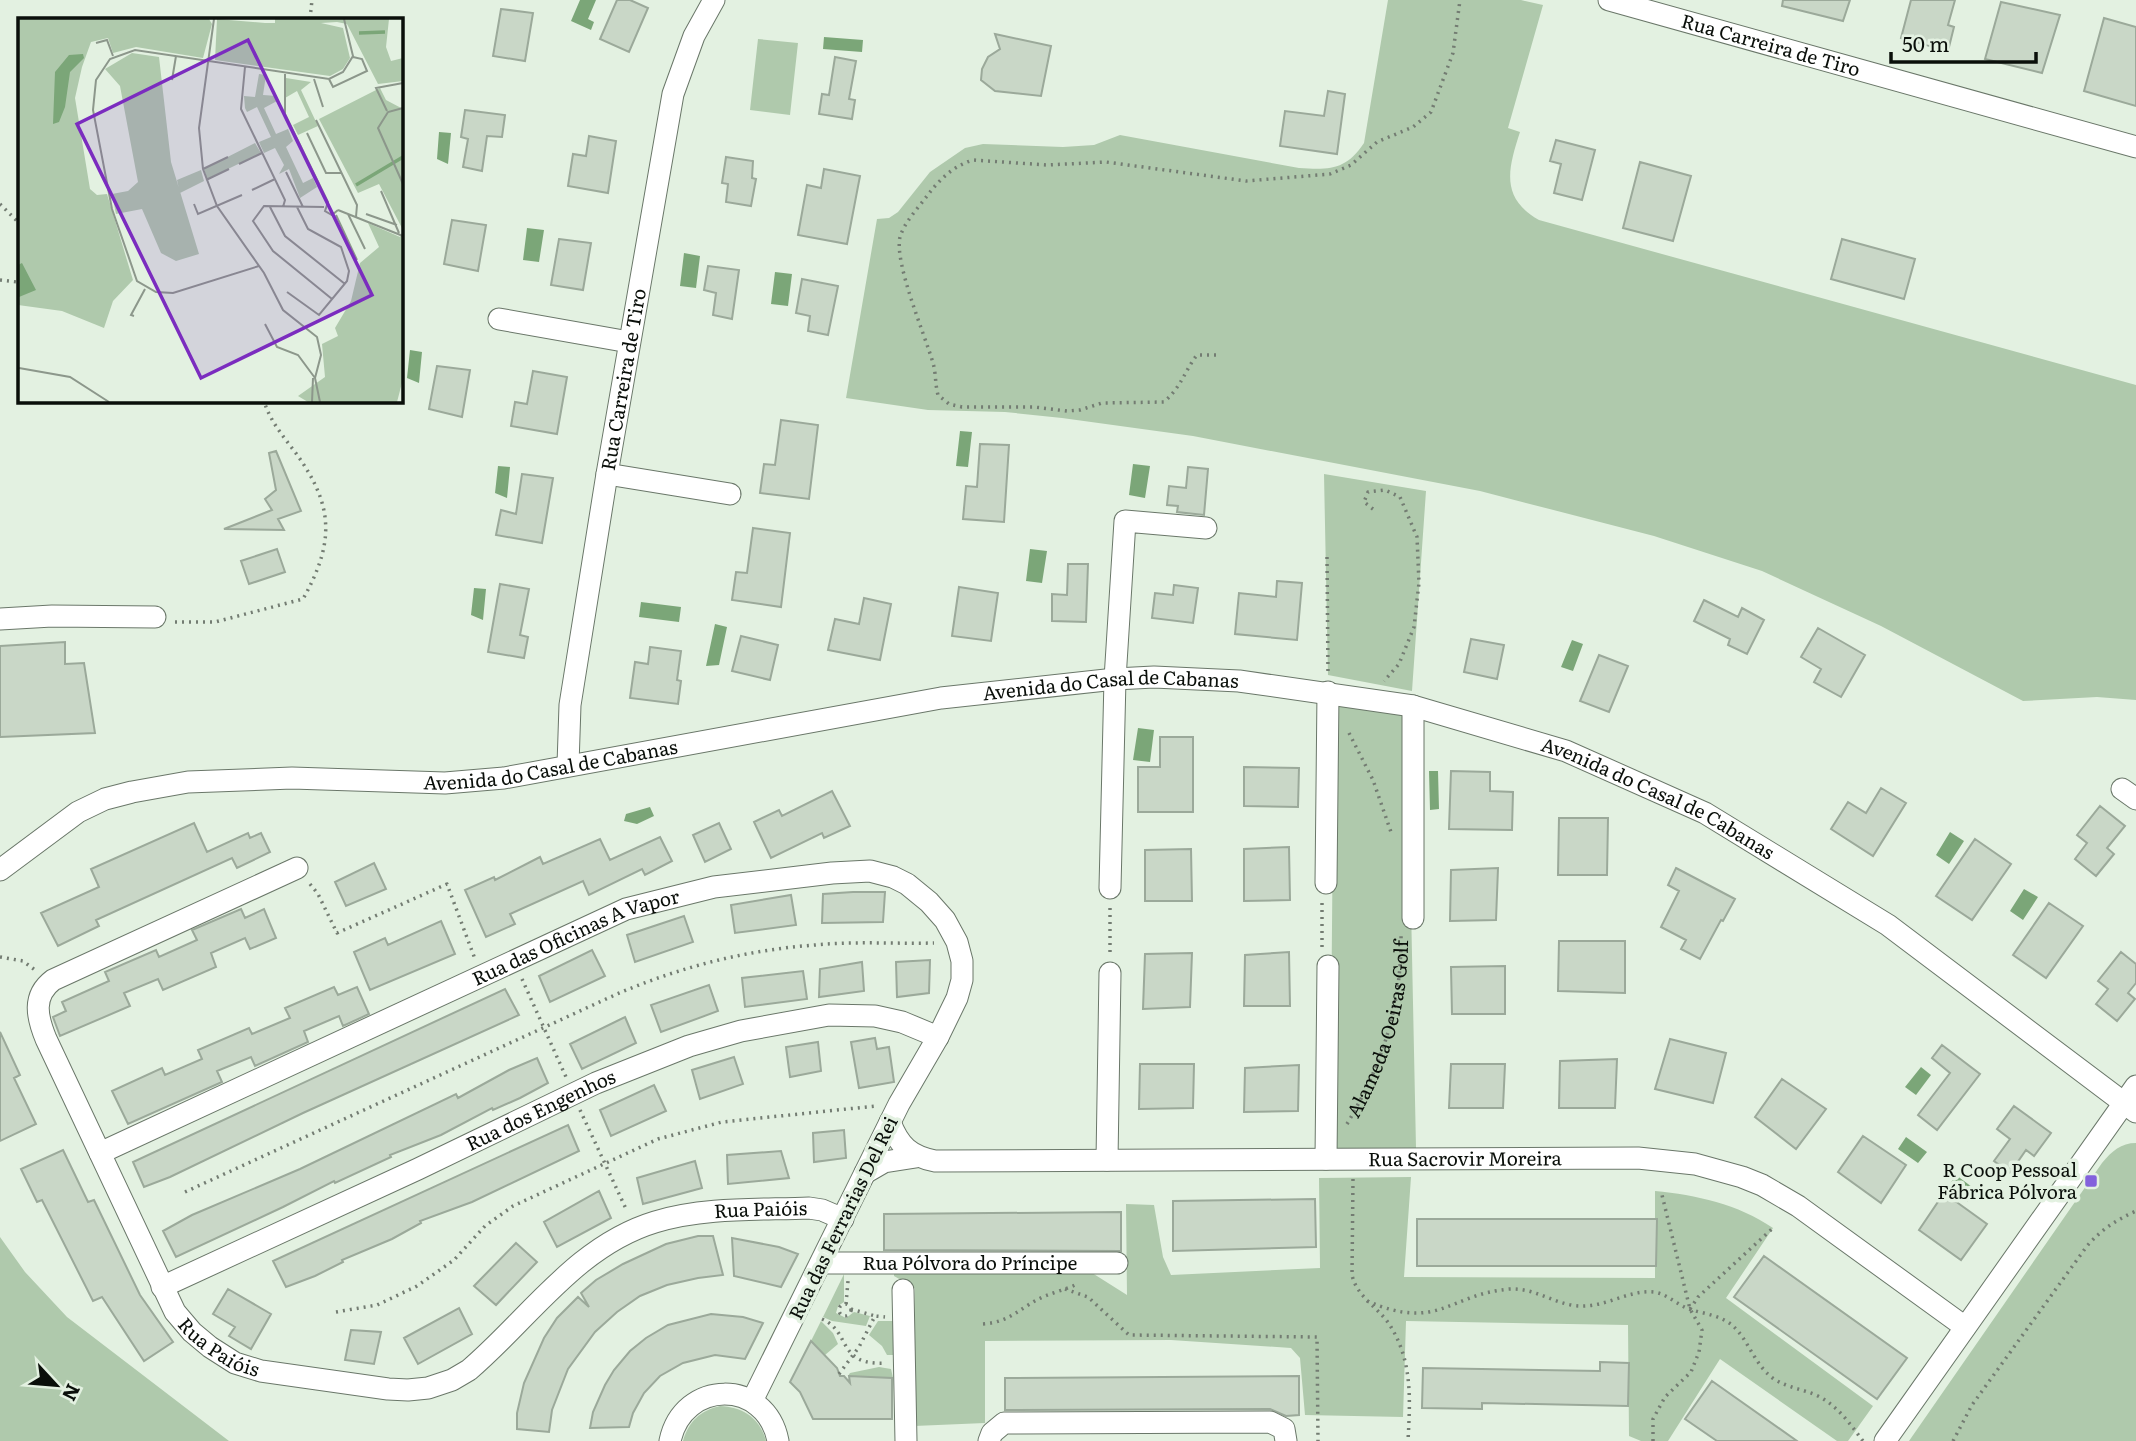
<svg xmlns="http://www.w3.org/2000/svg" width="2136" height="1441" viewBox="0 0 2136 1441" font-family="Literata,serif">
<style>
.green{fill:#afc9ac}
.water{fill:#7ba678}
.building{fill:#c9d7c7;stroke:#9ba99a;stroke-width:2}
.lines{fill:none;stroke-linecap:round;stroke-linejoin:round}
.minor-casing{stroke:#6a7769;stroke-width:23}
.path{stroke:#737c72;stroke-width:3.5;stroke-dasharray:2 5;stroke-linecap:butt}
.minor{stroke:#fff;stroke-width:21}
.poi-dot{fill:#8361dc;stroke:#e3f1e1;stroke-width:2.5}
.labels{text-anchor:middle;stroke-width:7;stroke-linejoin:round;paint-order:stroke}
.street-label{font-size:19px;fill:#0a0f0a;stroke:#e3f1e1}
.poi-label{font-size:19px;fill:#0a0f0a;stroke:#e3f1e1;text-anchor:end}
.inset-river{fill:none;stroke:#7ba678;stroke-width:3.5}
.inset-road{fill:none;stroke:#8c978b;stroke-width:2}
.view{fill:#7b2cbf;fill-opacity:0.15;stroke:#7b2cbf;stroke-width:3.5}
.inset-edge{fill:none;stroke:#0a0f0a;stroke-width:3.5}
</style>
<rect width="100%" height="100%" fill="#e3f1e1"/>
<path class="green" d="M1388 0H1521L1543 5 1508 128 1520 132C1508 169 1500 198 1539 220L2136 385V700L2097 697 2023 701 1881 626 1762 571 1654 536 1480 491 1193 436 1062 418 1005 412 928 410 846 398 877 219 889 218 898 212 930 172 965 148 983 144 1063 147 1094 145 1120 135 1299 168C1330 170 1346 170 1364 143Z
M758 39 798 43 790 115 750 110Z
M1324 474 1426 491 1412 691 1328 675Z
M1334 704 1407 713 1416 1148 1330 1152Z
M2136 1143V1441H1909L2102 1163C2112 1151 2121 1143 2136 1143Z
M1411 1177 1404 1277 1655 1278V1191C1696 1195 1738 1204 1773 1228L1726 1298 1873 1406 1848 1441H1837L1720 1359 1668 1441H1641L1629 1436 1628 1325 1406 1321 1403 1417 1305 1415 1300 1358 1291 1348 1171 1340 985 1341V1423L914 1426 915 1288 894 1276V1270L1089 1271 1127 1295 1126 1204 1154 1205 1163 1257 1171 1275 1320 1268 1319 1178Z
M0 1237 25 1272 67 1317 229 1441H0Z
M844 1274V1302L838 1306 836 1313 846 1318 854 1312 870 1316 866 1326 832 1321 823 1317Z
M821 1321 833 1333 838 1344 825 1355 811 1341Z
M878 1321H894V1355H887L882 1346 869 1335Z
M879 1367 891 1369 893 1378 848 1376 850 1373Z
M720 1406C743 1407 760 1418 766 1441H683C689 1421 700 1411 720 1406Z"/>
<path class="water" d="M580 0H596L588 19 594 22 591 30 571 21Z
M824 37 863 40 862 52 823 49Z
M439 132 451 133 448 164 437 159Z
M527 228 544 230 539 262 523 260Z
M684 253 700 256 696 288 680 286Z
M775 272 792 274 788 306 771 304Z
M410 350 422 352 419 383 407 378Z
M960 431 972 432 968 467 956 466Z
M1133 464 1150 466 1145 498 1129 495Z
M498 466 510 467 507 498 495 493Z
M1030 549 1047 551 1042 583 1026 581Z
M474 588 486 589 483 620 471 615Z
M641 602 681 607 679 622 639 617Z
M715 624 727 627 719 665 706 666Z
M1572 640 1583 644 1573 671 1561 667Z
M1138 728 1154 730 1150 762 1133 760Z
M1429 771H1438L1439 809 1430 810Z
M650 807 654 816 637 824 624 821 626 814Z
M1950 832 1964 841 1949 864 1936 855Z
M2024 889 2038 897 2023 920 2010 911Z
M1921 1067 1931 1075 1916 1095 1905 1087Z
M1906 1137 1927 1152 1918 1163 1898 1149Z
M1956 1175 1976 1190 1968 1202 1948 1187Z"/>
<path class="building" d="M617 0H630L648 8 629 52 600 39Z
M1783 0H1850L1843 21 1782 6Z
M1911 0H1955L1948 25 1954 27 1948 51 1901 38Z
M2001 2 2060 15 2042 73 1985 59Z
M501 9 533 13 525 61 493 56Z
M2104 18 2136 27V106L2084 91Z
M995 34 1051 46 1041 96 995 91 981 80 982 69 988 57 1000 49Z
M835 57 856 61 849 99 855 100 852 119 819 114 822 94 829 95Z
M1328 91 1345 94 1337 154 1280 146 1285 111 1324 116Z
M465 110 505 115 502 137 487 136 482 171 463 167 468 139 461 137Z
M589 136 616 141 608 193 568 186 573 154 586 156Z
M1556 140 1595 150 1582 200 1554 193 1561 164 1550 161Z
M726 157 753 161 752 178 756 179 751 206 726 202 728 184 722 183Z
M1640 162 1691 176 1673 241 1623 228Z
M824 169 860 176 847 244 798 235 807 185 821 188Z
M452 220 486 225 478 271 444 264Z
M559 239 591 243 583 290 551 285Z
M1842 239 1915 259 1904 299 1831 279Z
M708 266 739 270 732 319 713 315 716 293 704 290Z
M802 279 838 286 828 335 808 331 810 316 796 313Z
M437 366 470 370 462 417 429 409Z
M533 371 567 377 557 434 511 426 515 402 527 404Z
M781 420 818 425 809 499 760 493 764 464 775 465Z
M980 444 1009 445 1004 522 963 519 966 486 977 487Z
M276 451 301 511 278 519 284 530 224 529 272 510 265 499 276 490 269 453Z
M1188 467 1208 469 1204 515 1177 512 1178 506 1167 505 1169 486 1186 488Z
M522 474 553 478 542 543 496 535 501 510 516 514Z
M753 528 790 533 781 607 732 600 736 572 747 573Z
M277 549 285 572 249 584 241 561Z
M1068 564H1088L1086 622 1052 621V594L1067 595Z
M1277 581 1302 583 1297 640 1235 634 1239 593 1276 597Z
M500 584 529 589 520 635 528 637 524 658 488 652Z
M1174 585 1198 588 1193 623 1152 618 1155 593 1173 595Z
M959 587 998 593 991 641 952 636Z
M864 598 891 604 880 660 828 650 835 619 859 624Z
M1704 600 1738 617 1742 608 1764 620 1747 654 1728 645 1730 639 1694 621Z
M1818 628 1865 655 1841 697 1814 682 1821 669 1801 657Z
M741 636 778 645 770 680 732 671Z
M1471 639 1504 645 1497 679 1464 672Z
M65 642V664L84 663 95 733 0 737V646Z
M650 647 681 651 677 680 681 681 678 704 630 698 635 662 648 664Z
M1599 655 1628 666 1609 712 1580 701Z
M1160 737H1193V812H1138V767H1160Z
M1244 767 1299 768 1298 807 1244 806Z
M1451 771 1490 772V791L1513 792 1512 830 1449 829Z
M1881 788 1906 803 1873 856 1831 829 1848 802 1866 813Z
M832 791 850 826 824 838 822 833 771 858 754 822 779 810 782 816Z
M2100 806 2125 826 2107 848 2114 854 2096 876 2075 859 2087 843 2077 835Z
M1559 818H1608L1607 875H1558Z
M194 823 207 852 248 833 250 838 261 833 270 852 237 868 232 858 96 920 99 926 58 946 41 913 99 887 91 869Z
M719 823 731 849 705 862 693 835Z
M660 837 672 861 645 875 642 869 589 895 583 881 510 914 515 924 486 937 465 890 494 877 495 880 540 857 543 864 600 839 610 860Z
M1975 839 2011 864 1972 920 1936 896Z
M1289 847 1290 900 1244 901V849Z
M1191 849 1192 901H1145V850Z
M374 863 386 889 346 906 335 882Z
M1498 868 1496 920 1450 921 1451 870Z
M1676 868 1735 899 1723 921 1721 920 1700 959 1681 949 1686 940 1661 927 1679 891 1668 885Z
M853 892H885L883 922 822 923 823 894Z
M791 895 796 925 735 933 731 905Z
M2049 903 2083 926 2046 978 2013 955Z
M241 909 245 918 264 909 276 938 250 949 245 938 211 953 216 967 163 990 158 979 124 993 130 1006 60 1036 53 1017 66 1011 62 1002 109 981 105 972 156 950 159 957 197 940 192 930Z
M684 916 693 942 635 962 627 935Z
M441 921 455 954 370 990 354 952 385 938 388 945Z
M1559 941H1625V993L1558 991Z
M592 950 605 976 550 1002 539 976Z
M1289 952 1290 1006H1244L1245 955Z
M2121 952 2136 964V983L2128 993 2135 999 2117 1021 2096 1004 2108 989 2098 981Z
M1192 953 1190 1007 1143 1009 1145 954Z
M930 960 929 993 897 997 896 962Z
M862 962 864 991 819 997 820 969Z
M1505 966V1014H1452L1451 967Z
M803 971 807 999 745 1007 742 978Z
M709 985 718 1011 661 1032 651 1005Z
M334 987 338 995 357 987 369 1014 343 1026 339 1016 304 1031 308 1042 255 1066 251 1057 217 1071 222 1082 128 1124 112 1091 162 1068 165 1075 202 1059 198 1050 249 1028 252 1034 290 1018 285 1008Z
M505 989 519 1015 303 1113 170 1177 144 1187 133 1162Z
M625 1017 636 1043 582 1069 570 1044Z
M0 1032 20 1075 14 1078 36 1124 0 1141Z
M875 1038 877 1049 889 1047 894 1082 859 1088 851 1042Z
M1670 1039 1726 1053 1713 1103 1655 1089Z
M818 1042 821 1071 790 1077 786 1047Z
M1942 1045 1980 1074 1937 1130 1918 1115 1950 1073 1932 1058Z
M734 1057 743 1084 700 1099 692 1070Z
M537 1058 548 1083 520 1098 493 1110 492 1108 441 1135 390 1155 391 1157 335 1183 334 1181 283 1207 176 1257 163 1231 192 1215 300 1169 456 1094 458 1098 509 1070Z
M1617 1059 1615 1108H1559L1560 1061Z
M1140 1064H1194L1193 1108 1139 1109Z
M1451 1064H1505L1503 1108H1449Z
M1299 1065 1298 1111 1244 1112 1245 1068Z
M1782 1079 1826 1109 1796 1149 1755 1117Z
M654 1085 666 1111 611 1136 600 1110Z
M2014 1106 2051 1133 2034 1156 2026 1150 2010 1173 1994 1161 2010 1139 1997 1129Z
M568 1125 579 1151 472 1202 420 1221 421 1223 392 1239 342 1260 343 1262 315 1276 286 1287 273 1261Z
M844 1130 846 1158 814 1162 813 1133Z
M1863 1136 1906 1165 1881 1203 1838 1172Z
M63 1150 88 1202 94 1200 140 1295 173 1342 144 1361 102 1297 93 1301 42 1200 37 1202 21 1169Z
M781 1151 789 1178 728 1184 727 1155Z
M695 1161 702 1188 643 1204 637 1178Z
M599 1191 611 1218 557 1247 544 1222Z
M1944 1193 1987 1224 1961 1260 1919 1230Z
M1315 1199 1316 1247 1173 1251V1201Z
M1121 1212V1251L884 1250V1214Z
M1417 1219H1657L1656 1266H1417Z
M698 1236H713L723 1275 698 1278 667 1285 640 1296 617 1312 595 1332 568 1369 552 1410 549 1432 517 1429V1413L524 1383 544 1338 557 1318 578 1297 589 1307 581 1293 596 1280 623 1264 666 1244Z
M732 1238 779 1247 798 1254 781 1287 734 1276Z
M516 1243 537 1262 496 1305 474 1286Z
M1764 1256 1907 1358 1877 1399 1734 1297Z
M228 1289 271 1314 251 1349 229 1336 235 1327 213 1314Z
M459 1308 472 1334 418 1364 404 1338Z
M711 1314 743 1317 763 1323 745 1359 715 1355 683 1363 660 1376 644 1393 633 1413 629 1427 590 1428 593 1412 605 1385 614 1370 630 1351 646 1338 668 1325Z
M351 1330 381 1332 374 1364 345 1360Z
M811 1341 837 1368 840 1376H844L850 1383 849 1376 892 1378V1419H813L800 1392 790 1382Z
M1600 1362 1629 1363 1628 1406 1482 1403V1409L1422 1408 1423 1368 1600 1371Z
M1299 1376V1415L1286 1416 1270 1409 1005 1410V1378Z
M1712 1381 1797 1441H1717L1685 1419Z"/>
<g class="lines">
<defs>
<g id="minor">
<path id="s2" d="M1609 0 2136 147"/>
<path d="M499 319 629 342"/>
<path d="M607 474 730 494"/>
<path d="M0 619 52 616 155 617"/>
<path id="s3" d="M568 765 570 705 607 474 673 94 694 36 714 0"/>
<path d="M2122 789 2136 799"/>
<path id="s4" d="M297 868 53 980C32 996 37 1017 46 1039L175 1312 192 1332 210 1347 235 1363 261 1371 388 1389 408 1390 428 1388 452 1380 469 1370C529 1319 576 1246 655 1222 704 1207 759 1210 809 1208L822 1210 843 1219"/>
<path id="s5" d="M0 870 78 812 105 799 132 792 188 782 292 778 445 783 504 778 941 698 1115 679 1154 677 1239 681 1413 706 1566 751 1705 813 1888 925 2136 1112"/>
<path d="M1326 883 1328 692"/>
<path d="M1110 888 1115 679 1125 521 1206 528"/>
<path d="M1413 918V706"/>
<path id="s6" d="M890 1122C899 1146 910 1156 935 1161L1638 1158 1695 1164 1742 1177 1762 1185 1798 1206 1965 1327"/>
<path id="s7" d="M100 1153 626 909 714 887 832 873 870 871 893 877 907 884 929 902 945 920 957 942 962 961V980L957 998 938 1037 899 1104 752 1401"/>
<path d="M1326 1159 1328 966"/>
<path d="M1107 1160 1110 973"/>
<path d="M865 1173 884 1162 916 1157"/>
<path id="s8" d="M821 1263H1117"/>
<path id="s9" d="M162 1287 418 1169 596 1083 689 1046 741 1031 829 1015 875 1016 902 1022 938 1037"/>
<path d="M903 1290 906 1441"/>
<path d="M670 1441C683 1379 766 1378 778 1441"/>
<path d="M989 1441 992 1433 1004 1423 1270 1422 1284 1429 1286 1441"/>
<path d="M1885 1441 2136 1086"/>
</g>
</defs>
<use href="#minor" class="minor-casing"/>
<g class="path">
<path d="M310 19 312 0"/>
<path d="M0 204 19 223"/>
<path d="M0 280 17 282 19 279"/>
<path d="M1216 355H1197C1184 372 1182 386 1164 402L1102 403 1080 410 1067 411 1034 407H962L949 404 938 395C935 384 936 373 933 363 925 335 894 263 900 237 904 223 918 208 927 196 939 180 953 166 973 160L1047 165 1106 162 1246 181 1330 174 1351 165 1377 142 1413 127 1431 112 1453 53 1460 0"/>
<path d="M1373 509 1364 502 1368 492 1385 490 1400 497 1417 537 1419 583 1414 627 1399 664 1384 681"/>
<path d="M1327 557 1328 675"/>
<path d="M175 622H215L303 599C335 542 334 505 295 452 283 436 270 421 264 401"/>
<path d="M1349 733 1373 780 1392 835"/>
<path d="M310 884 318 894 337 933 447 884 475 959"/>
<path d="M1110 908V953"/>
<path d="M1322 947V902"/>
<path d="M0 957 23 961 35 970"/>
<path d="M522 979 566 1077"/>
<path d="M580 1110 627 1211"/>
<path id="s1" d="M1347 1124C1383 1063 1402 1005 1401 933"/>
<path d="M1353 1179 1352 1275C1357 1298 1380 1308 1391 1327 1413 1363 1410 1402 1408 1441"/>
<path d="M185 1192 617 994C680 967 746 950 815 945 854 941 894 944 934 943"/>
<path d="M1065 1289 1088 1297 1129 1335 1317 1337 1318 1441"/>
<path d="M1367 1301C1439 1332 1448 1294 1510 1289 1533 1288 1550 1301 1571 1305 1602 1311 1627 1289 1654 1292 1668 1294 1678 1306 1692 1310 1706 1314 1721 1316 1732 1325 1749 1340 1754 1365 1774 1379 1788 1388 1803 1389 1818 1396 1838 1406 1850 1424 1863 1441"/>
<path d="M846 1304 848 1281"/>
<circle cx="845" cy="1310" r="6"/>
<path d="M851 1309 875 1316"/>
<path d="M1690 1309 1698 1297 1773 1228"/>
<path d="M336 1312 377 1305 417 1286 454 1260 485 1226 513 1206 658 1139 722 1122 876 1106"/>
<path d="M822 1319C852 1332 836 1366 886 1363"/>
<path d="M983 1324C1012 1322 1021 1306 1045 1296 1055 1292 1067 1289 1077 1284"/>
<path d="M839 1374 859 1347 875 1316 885 1317"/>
<path d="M1653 1441V1419L1665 1397 1691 1372 1699 1352 1702 1330 1690 1309 1661 1191"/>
<path d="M1953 1441 1972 1405 2087 1246C2101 1230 2116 1220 2136 1211"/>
</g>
<use href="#minor" class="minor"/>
</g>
<rect class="poi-dot" x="2084" y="1174" width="14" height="14" rx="3.5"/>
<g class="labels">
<g class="street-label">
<text dy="7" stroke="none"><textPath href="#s2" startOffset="168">Rua Carreira de Tiro</textPath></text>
<text dy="7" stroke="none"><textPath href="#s3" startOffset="390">Rua Carreira de Tiro</textPath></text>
<text dy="7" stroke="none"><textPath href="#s5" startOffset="1143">Avenida do Casal de Cabanas</textPath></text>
<text dy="7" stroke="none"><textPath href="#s5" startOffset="576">Avenida do Casal de Cabanas</textPath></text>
<text dy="7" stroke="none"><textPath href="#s5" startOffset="1710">Avenida do Casal de Cabanas</textPath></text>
<text dy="7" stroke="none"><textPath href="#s7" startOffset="523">Rua das Oficinas A Vapor</textPath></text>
<text dy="7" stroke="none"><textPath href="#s1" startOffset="102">Alameda Oeiras Golf</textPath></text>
<text dy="7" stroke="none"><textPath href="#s9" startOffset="418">Rua dos Engenhos</textPath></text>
<text dy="7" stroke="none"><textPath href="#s6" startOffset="593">Rua Sacrovir Moreira</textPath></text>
<text dy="7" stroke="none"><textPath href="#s4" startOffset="1302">Rua Paióis</textPath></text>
<text transform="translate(843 1218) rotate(-64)" y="7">Rua das Ferrarias Del Rei</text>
<text dy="7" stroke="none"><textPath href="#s8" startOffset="149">Rua Pólvora do Príncipe</textPath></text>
<text dy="7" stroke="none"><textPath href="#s4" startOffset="693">Rua Paióis</textPath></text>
</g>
<g class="poi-label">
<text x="2077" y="1177">R Coop Pessoal<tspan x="2077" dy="22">Fábrica Pólvora</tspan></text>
</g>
</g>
<g transform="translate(18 18)">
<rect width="385" height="385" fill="#e3f1e1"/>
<path d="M0 1H191L194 6 185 40 118 29 95 35 90 20 73 24 64 49 57 80 72 171 79 177 89 176 115 262 95 283 86 310 44 293 0 287ZM199 1 247 5H257V1H371L368 29 373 43 385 40V63L360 66 329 6 319 4 303 5 325 10 332 40 325 51 312 58 197 42ZM114 35 141 39 153 144 181 236 158 243 143 235 124 191 98 196 94 176 110 173 120 164 102 68 87 51ZM241 56 248 57 245 77 259 78V83L246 90 258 116 270 111 275 123 268 129 285 165 295 160 299 169 282 180 271 151 261 156 266 147 257 130 246 135 241 124 253 119 239 89 229 94 227 90 226 78 237 79ZM268 60 293 64 283 72 300 108 280 117 275 107 291 99 279 73 267 80ZM362 70 368 82 385 91V212L361 166 340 175 301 101ZM237 125 243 135 189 161 186 151ZM183 152 186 163 162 175 159 162ZM350 205 382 219 385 213V361L379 384H290L280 378 307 359 304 326 320 318 317 310 333 283 342 245 361 229Z" fill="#afc9ac"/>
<path d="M65 36 66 40 52 54 47 89 41 104 35 106 37 54 51 37ZM4 245 18 272 1 279 0 247Z" fill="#7ba678"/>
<path class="inset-river" d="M341 15 367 14M338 167 385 139"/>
<path class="inset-road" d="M196 1 181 110 185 151 199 188 246 255 265 292 299 319 303 337 297 360 302 384M78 25 89 22 95 38M227 49 223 91 267 182 265 189M267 56V96L310 184 307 193 314 197 320 192M296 61 305 89M311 61 315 69 349 53 344 41 335 39M154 62 158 38M385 90 370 94 360 110 385 166M369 93 358 70 385 65M298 102 339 187 338 199M289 115 308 155H324M280 123 297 159M221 146 244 135M185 151 210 139M268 154 285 189M188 162 211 151M234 172 257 161M363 173 381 215M176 186 180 196 224 177M252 189 267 218 327 266M306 189 246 188 235 203 255 233 314 281M320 192 385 218M330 196 347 231M348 196 379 207M318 197 339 242M241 248 155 275 138 274 119 263 94 191 75 92 78 62 92 41 117 32 311 61 325 54 335 38 326 1M269 274 301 297 329 263 331 253 323 229 290 211 279 189M116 298 113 297 127 271M247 306 259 329 280 337 297 360M1 350 52 359 91 384M294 384 295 360"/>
<path class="view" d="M230 22 354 277 183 360 59 106Z"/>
<rect width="385" height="385" class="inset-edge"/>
</g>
<g transform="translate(56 1385) rotate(116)" stroke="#e3f1e1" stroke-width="5" paint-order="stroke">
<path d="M0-5L12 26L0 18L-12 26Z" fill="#0a0f0a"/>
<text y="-10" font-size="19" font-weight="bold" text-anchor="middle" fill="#0a0f0a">N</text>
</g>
<path d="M1891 52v10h145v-10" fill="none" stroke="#0a0f0a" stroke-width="3.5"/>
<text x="1902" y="52" font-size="21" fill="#0a0f0a" stroke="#e3f1e1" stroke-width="5" paint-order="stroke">50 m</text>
</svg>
